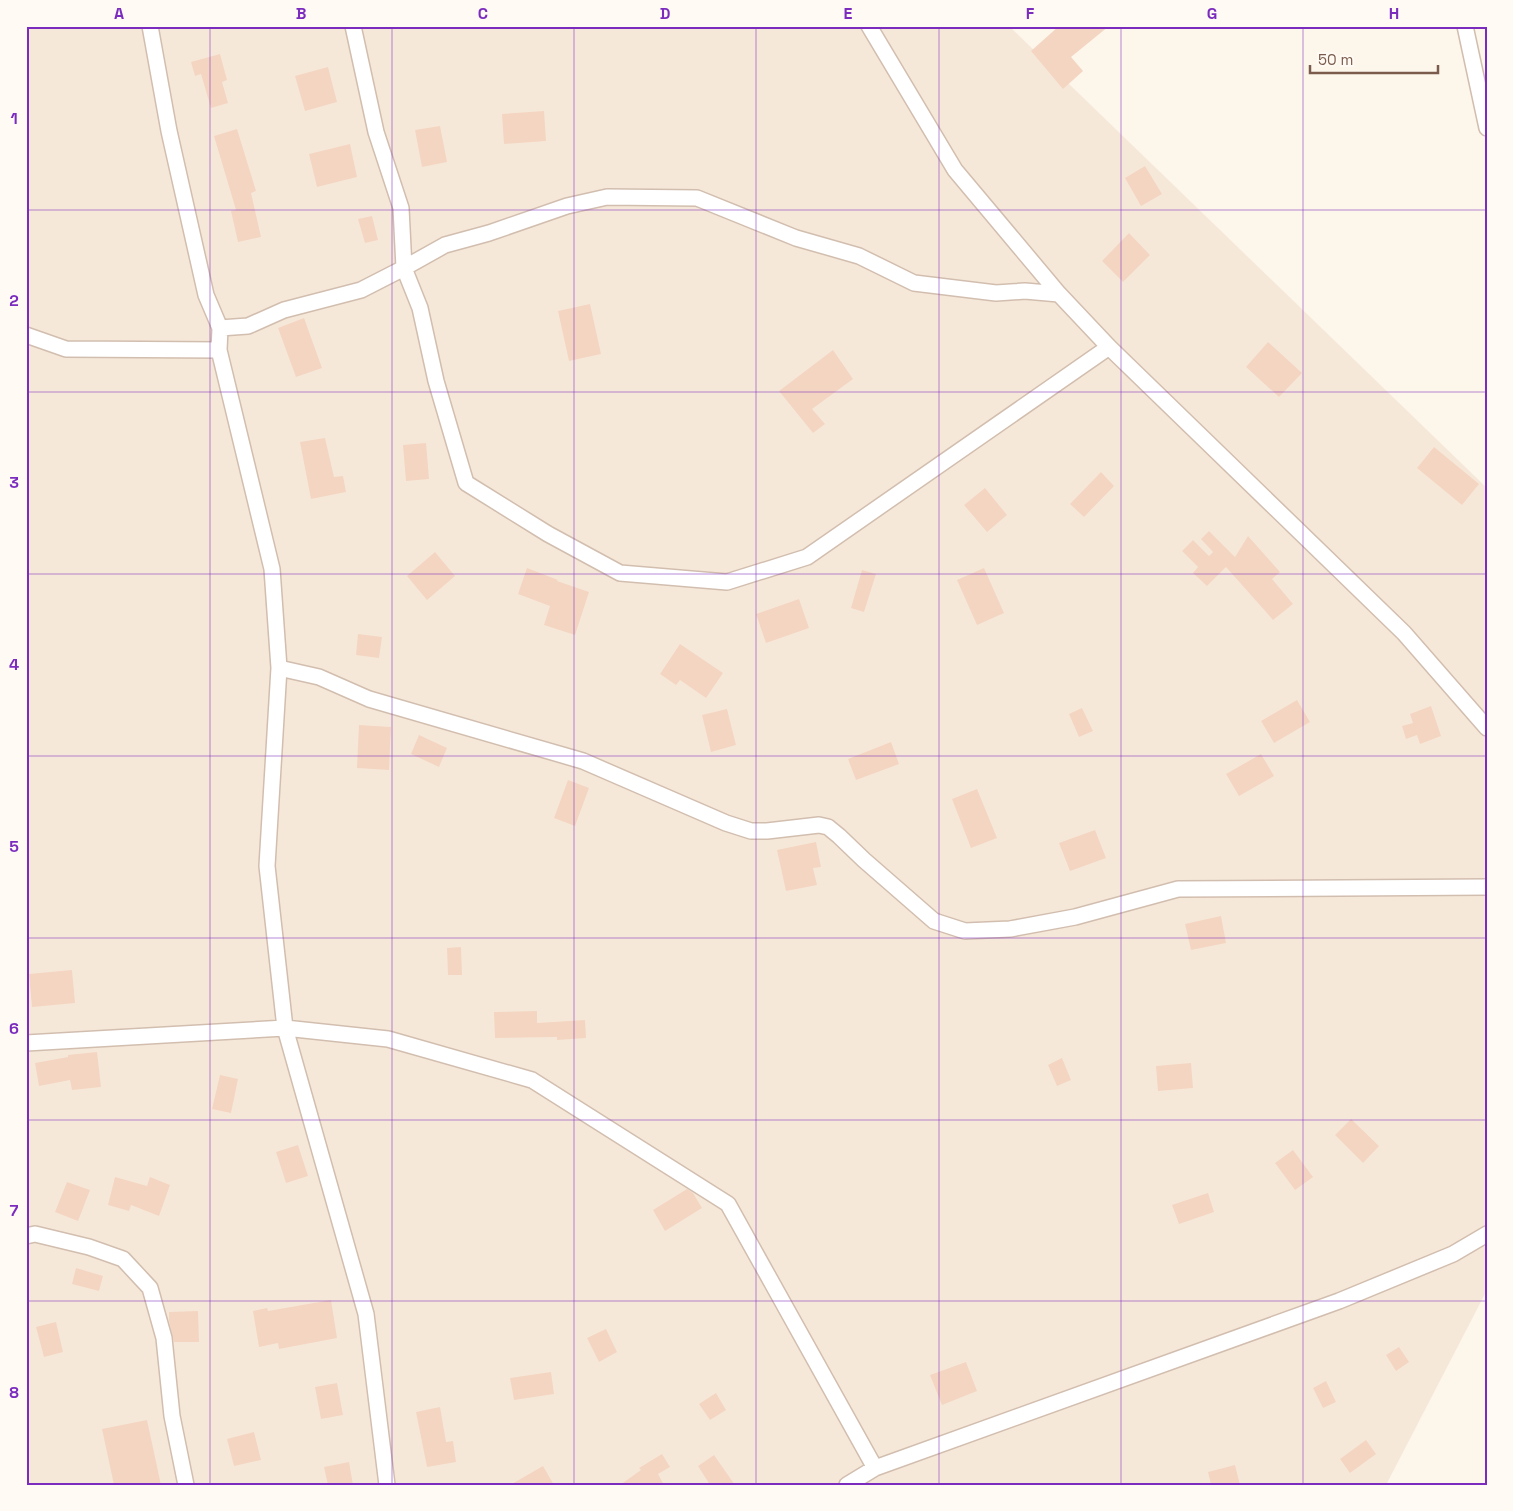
<svg xmlns="http://www.w3.org/2000/svg" width="1513" height="1511" viewBox="0 0 1513 1511" font-family="'Space Grotesk',sans-serif">
<style>
.residential{fill:#f6e8d9}
.building{fill:#f4d5c1}
.lines{fill:none;stroke-linecap:round;stroke-linejoin:round}
.street-casing{stroke:#d2beaf;stroke-width:18}
.street{stroke:#fff;stroke-width:15}
.grid{fill:none;stroke:#7b2cbf;stroke-width:1;stroke-opacity:0.55}
.neatline{fill:none;stroke:#7b2cbf;stroke-width:2}
.grid-label{font-size:16px;text-anchor:middle;font-weight:bold;fill:#7b2cbf}
</style>
<rect width="100%" height="100%" fill="#fdf6eb"/>
<path class="residential" d="M26 26H1009L1487 488V1290L1386 1485H26Z"/>
<path class="building" d="M1059 26H1109L1071 57 1083 71 1063 89 1031 51Z
M220 54 227 80 222 82 228 103 211 108 201 74 195 76 191 62Z
M328 67 337 102 305 111 295 76Z
M544 111 546 141 504 144 502 114Z
M440 126 447 162 422 167 415 130Z
M237 129 256 191 251 193 261 237 238 242 231 211 236 210 214 136Z
M350 144 357 177 317 187 309 154Z
M1145 166 1162 194 1141 206 1125 178Z
M372 216 378 240 365 243 358 219Z
M1129 233 1150 255 1123 282 1102 261Z
M590 304 601 354 569 361 558 311Z
M304 318 322 368 296 377 278 328Z
M1268 342 1302 373 1279 397 1246 367Z
M833 350 853 379 812 409 825 424 813 433 779 391Z
M325 438 334 477 343 476 346 492 311 499 300 442Z
M426 443 429 479 406 481 403 445Z
M1434 447 1479 484 1462 505 1417 468Z
M1101 472 1114 486 1084 517 1070 504Z
M985 488 1007 515 987 532 964 505Z
M1209 531 1235 557 1248 536 1280 572 1272 579 1293 604 1273 620 1226 567 1207 586 1193 573 1198 567 1182 551 1193 540 1209 556 1213 552 1201 539Z
M435 552 455 576 427 600 407 576Z
M527 568 558 580 557 581 589 592 575 635 544 625 550 606 518 594Z
M984 568 1004 613 977 625 957 580Z
M862 570 876 574 864 612 851 608Z
M799 599 809 628 766 643 756 614Z
M358 634 382 637 379 658 356 655Z
M680 644 723 673 706 698 680 680 676 685 660 674Z
M1297 700 1310 722 1274 743 1261 721Z
M1431 706 1441 736 1420 744 1417 735 1406 739 1402 726 1413 723 1410 714Z
M1082 708 1093 731 1079 737 1069 714Z
M727 709 736 745 711 752 702 715Z
M359 725 391 727 389 770 357 768Z
M419 735 447 748 439 767 411 754Z
M891 742 899 764 856 780 848 759Z
M1261 754 1274 776 1239 796 1226 774Z
M568 780 589 788 575 826 554 818Z
M977 789 997 838 971 848 952 799Z
M1095 830 1106 858 1070 871 1059 843Z
M816 842 821 867 813 868 817 885 786 891 777 850Z
M1221 916 1226 943 1191 950 1185 924Z
M461 947 462 975H448L447 948Z
M72 970 75 1003 32 1007 29 974Z
M537 1011V1023L585 1020 586 1038 557 1040V1037L495 1038 494 1012Z
M97 1052 101 1087 72 1090 70 1080 39 1086 35 1063 68 1057V1055Z
M1062 1058 1071 1080 1057 1086 1048 1065Z
M1191 1063 1193 1088 1158 1091 1156 1066Z
M220 1075 238 1079 231 1113 212 1109Z
M1351 1119 1379 1146 1363 1163 1335 1135Z
M298 1145 308 1176 286 1183 276 1152Z
M1293 1150 1313 1177 1295 1190 1275 1163Z
M115 1177 147 1186 150 1177 170 1185 159 1216 131 1205 129 1211 108 1205Z
M67 1182 90 1190 78 1221 55 1212Z
M687 1189 693 1193 702 1208 665 1231 653 1210Z
M1208 1193 1214 1212 1179 1224 1172 1205Z
M76 1268 103 1276 99 1291 72 1284Z
M331 1300 337 1338 279 1349 278 1343 259 1347 253 1311 267 1308 268 1311Z
M198 1311 199 1342H174L169 1321V1312Z
M56 1322 63 1352 44 1357 36 1327Z
M606 1329 617 1352 599 1362 587 1338Z
M1399 1347 1409 1362 1396 1371 1386 1355Z
M966 1362 977 1391 942 1405 930 1375Z
M551 1372 554 1394 514 1400 510 1378Z
M1326 1381 1336 1402 1323 1408 1313 1388Z
M337 1383 343 1415 321 1419 315 1387Z
M716 1393 726 1410 710 1420 699 1404Z
M440 1407 446 1442 453 1441 456 1462 427 1467 416 1412Z
M147 1420 161 1485H114L102 1429Z
M254 1432 261 1460 234 1466 227 1439Z
M1366 1440 1376 1454 1350 1473 1340 1459Z
M662 1454 670 1467 658 1474 664 1485H620L641 1470 639 1468Z
M714 1455 735 1485H710L698 1466Z
M349 1462 353 1485H328L324 1467Z
M1235 1465 1240 1485H1211L1208 1472Z
M543 1466 554 1485H510Z"/>
<g class="lines">
<defs>
<path id="street" d="M150 26 169 131 206 295 220 328 219 350 272 569 279 668 267 866 285 1028 366 1314 387 1485
M353 26 376 132 401 208 404 268 445 245 489 233 567 206 607 197 697 198 796 238 859 256 914 283 996 293 1025 291 1059 294
M869 26 955 170 1059 294 1109 347 1404 633 1487 728
M1465 26 1487 128
M220 328 248 326 284 310 361 290 404 268 420 308 436 381 466 483 548 534 620 573 727 582 807 557 1109 347
M26 335 66 349 219 350
M279 668 319 677 369 699 583 761 726 823 751 831H767L819 825 828 827 839 836 864 860 934 921 965 931 1010 929 1075 917 1178 889 1487 887
M26 1043 285 1028 388 1039 532 1080 728 1204 875 1468
M26 1236 35 1234 89 1247 123 1259 150 1288 164 1338 172 1416 186 1485
M847 1485 875 1468 1339 1301 1453 1254 1487 1234"/>
</defs>
<use href="#street" class="street-casing"/>
<use href="#street" class="street"/>
</g>
<path class="grid" d="M210 26V1485M392 26V1485M574 26V1485M756 26V1485M939 26V1485M1121 26V1485M1303 26V1485M26 210H1487M26 392H1487M26 574H1487M26 756H1487M26 938H1487M26 1120H1487M26 1301H1487"/>
<rect width="1513" height="1511" fill="none" stroke="#fffaf3" stroke-width="55"/>
<path d="M1310 65v8h128v-8" fill="none" stroke="#7b5c4c" stroke-width="2.5"/>
<text x="1318" y="65" font-size="15" fill="#7b5c4c" stroke="#fffaf3" stroke-width="4" paint-order="stroke">50 m</text>
<rect x="28" y="28" width="1458" height="1456" class="neatline"/>
<g class="grid-label">
<text x="119" y="19">A</text>
<text x="301" y="19">B</text>
<text x="483" y="19">C</text>
<text x="665" y="19">D</text>
<text x="848" y="19">E</text>
<text x="1030" y="19">F</text>
<text x="1212" y="19">G</text>
<text x="1394" y="19">H</text>
<text x="14" y="124">1</text>
<text x="14" y="306">2</text>
<text x="14" y="488">3</text>
<text x="14" y="670">4</text>
<text x="14" y="852">5</text>
<text x="14" y="1034">6</text>
<text x="14" y="1216">7</text>
<text x="14" y="1398">8</text>
</g>
</svg>
